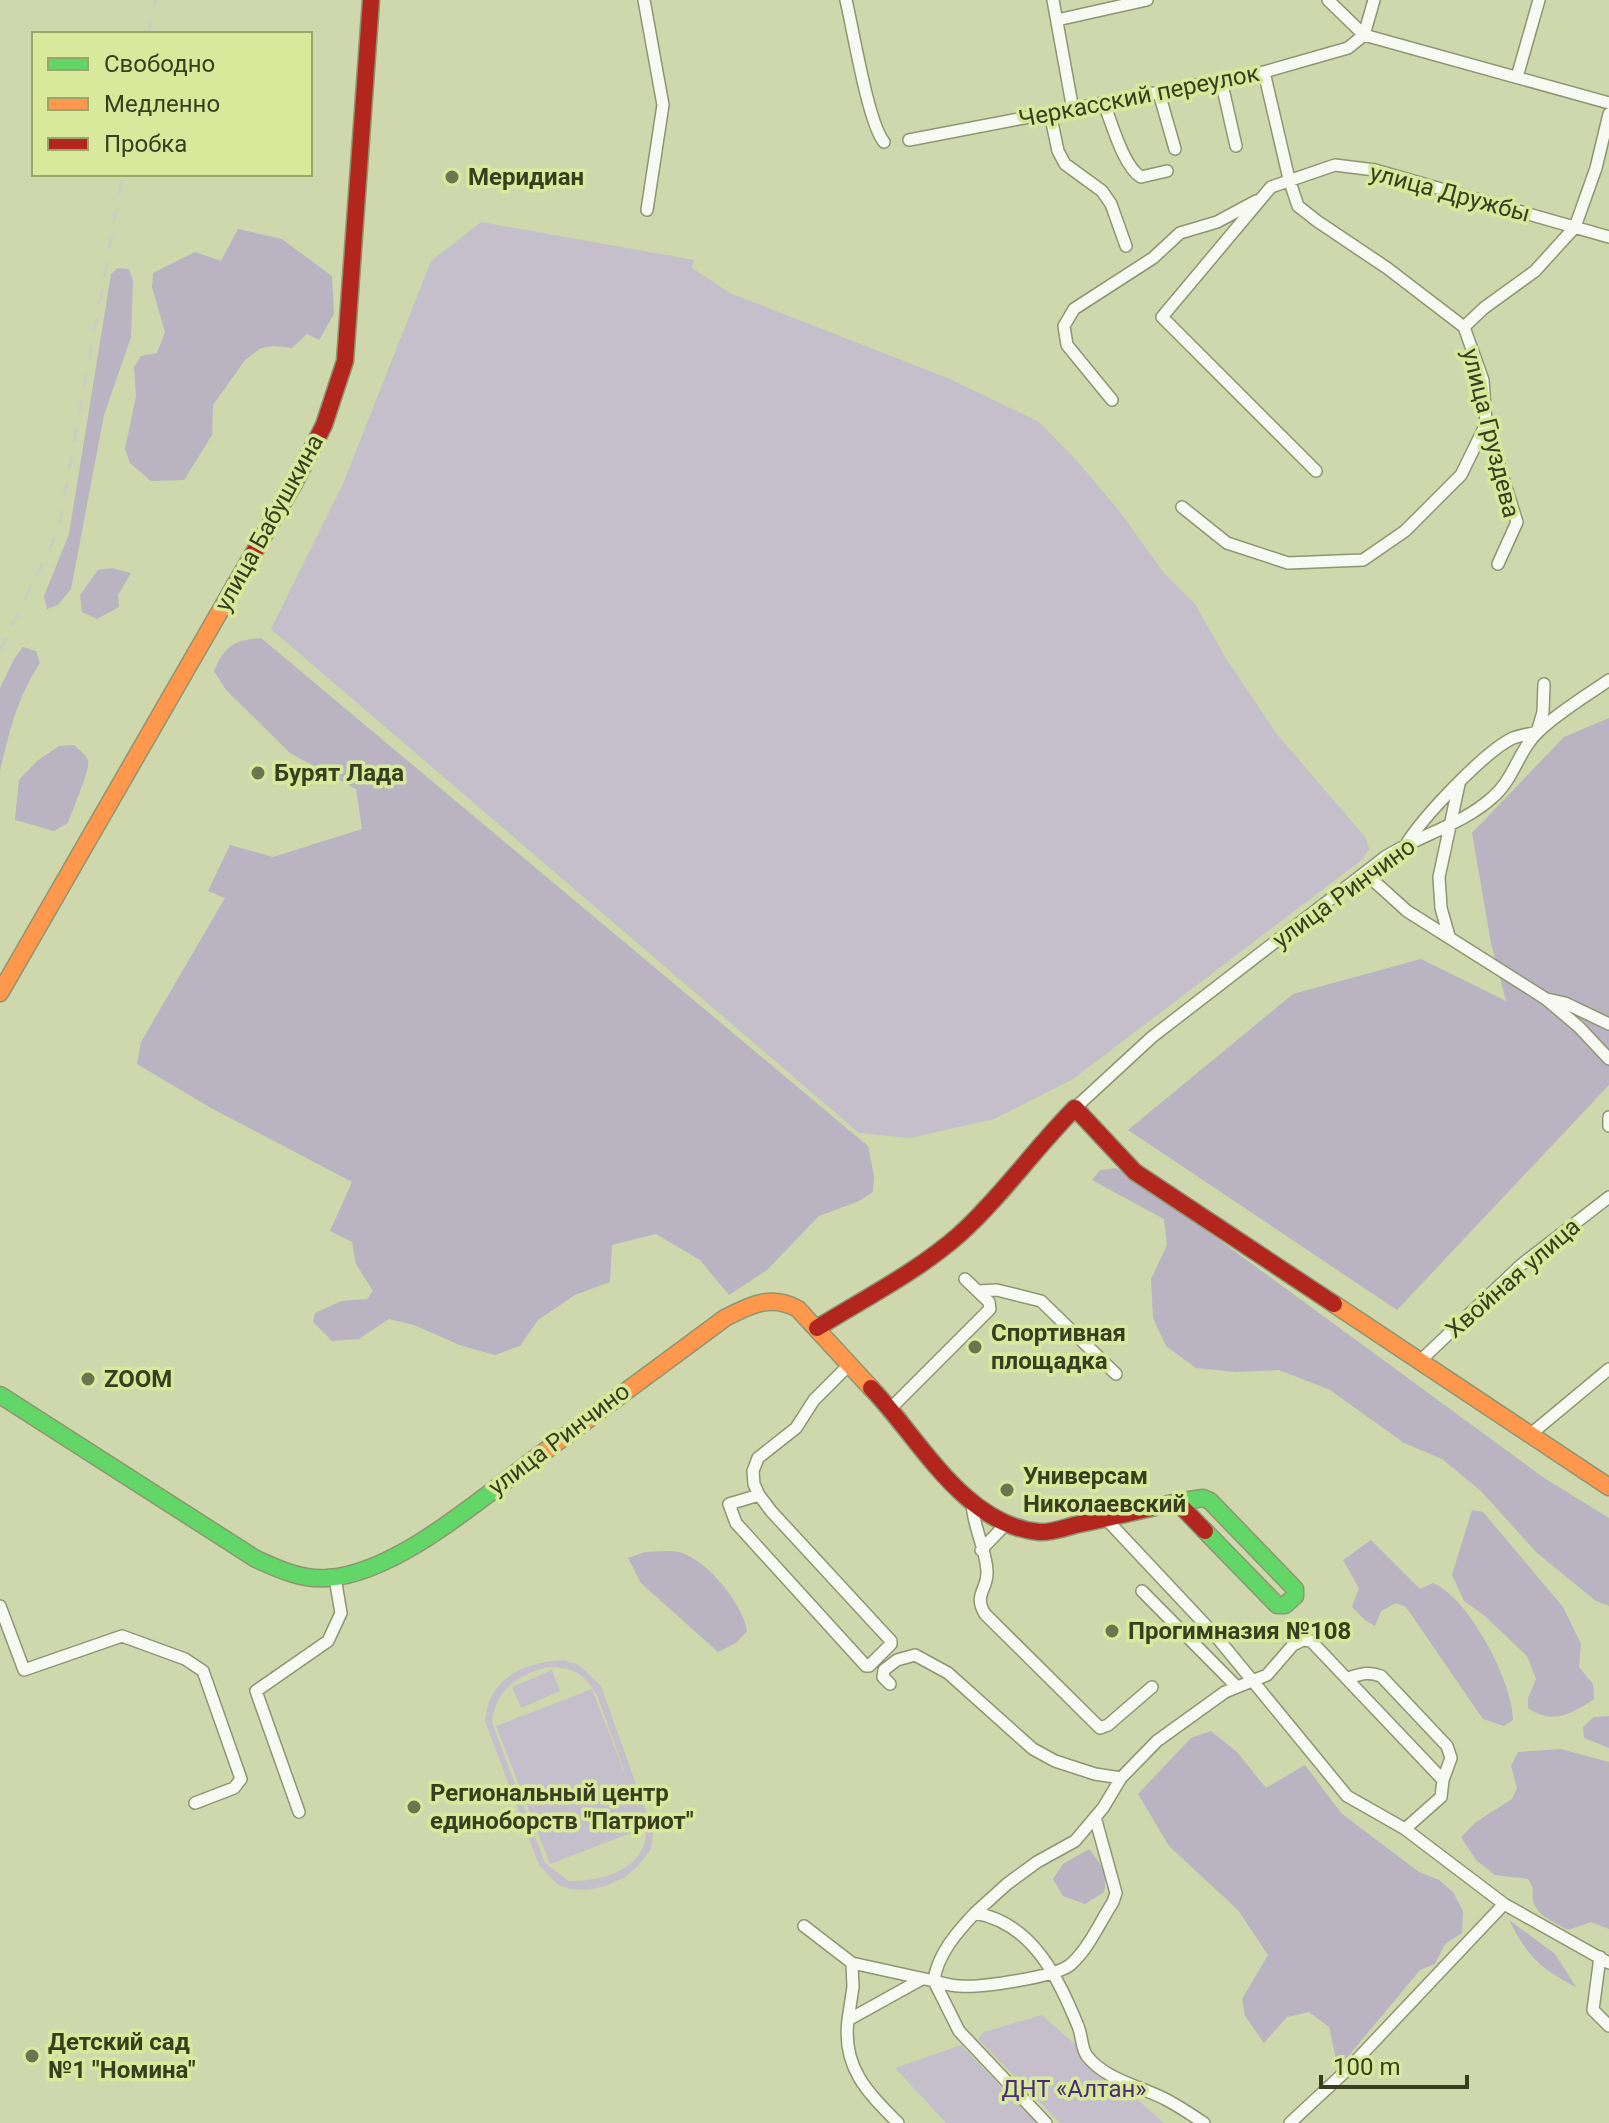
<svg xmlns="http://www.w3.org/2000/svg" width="1609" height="2123" viewBox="0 0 1609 2123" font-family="Roboto,sans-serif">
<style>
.green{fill:#c4bfcb;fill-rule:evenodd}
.forest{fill:#b9b3c2}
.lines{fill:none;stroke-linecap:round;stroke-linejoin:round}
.street-casing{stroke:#8e9572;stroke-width:14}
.fast-casing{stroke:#8e9572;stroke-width:19}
.slow-casing{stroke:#8e9572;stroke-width:19}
.jam-casing{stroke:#8e9572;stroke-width:19}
.street{stroke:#f8f9f3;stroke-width:11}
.fast{stroke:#63d668;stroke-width:16}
.slow{stroke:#ff974d;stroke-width:16}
.jam{stroke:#b3261e;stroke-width:16}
.rail{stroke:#cbcec0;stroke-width:3;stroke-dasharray:14 14;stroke-linecap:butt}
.poi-dot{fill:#6c7450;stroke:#d9e99b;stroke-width:3}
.labels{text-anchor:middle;stroke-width:7;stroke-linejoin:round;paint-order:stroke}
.street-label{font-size:24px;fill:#383e1e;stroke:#d9e99b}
.poi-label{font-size:24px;font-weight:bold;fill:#383e1e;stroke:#d9e99b;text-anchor:start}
.park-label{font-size:24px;fill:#492b77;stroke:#d9e99b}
</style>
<rect width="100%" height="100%" fill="#ced8ac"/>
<path class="green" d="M481 222 694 260 692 268 730 293 950 379 1039 422 1079 463 1120 512 1164 573 1195 604 1227 660 1276 733 1366 838 1369 849 1363 859 1073 1079 994 1119 910 1138 859 1133 271 629 343 484 431 261Z
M563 1660 579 1665 601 1686 653 1832 651 1849 639 1865 625 1877 606 1886 587 1890 571 1889 558 1885 539 1865 485 1721C489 1677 523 1663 563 1660ZM548 1667C572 1667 584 1673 597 1695L630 1787 592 1689 496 1726 550 1864 646 1827C649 1869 602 1882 569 1881L545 1863 492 1723C495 1690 517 1675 548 1667Z
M552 1670 560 1691 521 1708 512 1687Z
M1042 2015 1164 2123H1060L978 2039 984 2032Z
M961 2045 1037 2123H946L895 2068Z"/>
<path class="forest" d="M238 229 282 239 332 276 334 314 319 340 307 334 292 348 274 346 261 348 245 360 213 405 212 435 184 480 151 481 130 463 125 449 136 396 134 367 141 356 157 353 165 332 152 287 153 273 195 252 221 261Z
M118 268 129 269 133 280 131 337 104 415 71 589 58 605 47 609 44 596 69 534 111 274Z
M112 568 131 573 118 595 119 607 97 619 82 612 80 595 98 570Z
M261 638 868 1146 874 1176 873 1192 859 1201 819 1216 767 1270 729 1295 700 1260 656 1234 612 1245 610 1282 575 1295 538 1320 520 1346 495 1355 462 1346 414 1325 389 1319 359 1339 332 1341 313 1322 315 1313 341 1301 367 1299 373 1291 356 1264 352 1242 330 1231 352 1182 211 1108 137 1064 141 1042 225 898 208 891 230 845 273 857 362 829 356 789 290 753 226 690 214 671C225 646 233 640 261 638Z
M23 647 36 651 40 663C18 695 9 733 0 771V688L14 659Z
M1609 718V1085L1397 1310 1128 1130 1293 994 1421 959 1506 1001 1491 943 1472 833 1564 737Z
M74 745C79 750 85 754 88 760 91 769 72 810 68 823L54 831 15 820 19 780 37 761 59 746Z
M1116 1168 1143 1184 1544 1478 1609 1518V1606L1596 1601 1537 1553 1481 1491 1442 1459 1404 1443 1330 1390 1279 1370 1236 1372 1196 1368 1166 1346 1153 1318 1151 1279 1167 1245 1164 1219 1092 1180 1100 1170Z
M1472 1510 1483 1512 1563 1607 1581 1644 1579 1667 1593 1684 1594 1699C1572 1714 1552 1725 1528 1708V1698L1536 1679 1527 1656 1485 1616 1464 1601 1452 1575Z
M1371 1540 1420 1589 1433 1583C1469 1598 1513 1682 1513 1720L1504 1726 1483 1719 1406 1607 1396 1603 1381 1611 1375 1626 1365 1620 1352 1607 1359 1588 1343 1560Z
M645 1552C656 1552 668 1550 678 1552 705 1557 744 1605 747 1631L736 1643 718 1652 641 1583 628 1558Z
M1609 1716V1748L1584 1738 1583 1727 1594 1717Z
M1211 1731 1237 1752 1266 1788 1305 1765 1341 1813 1419 1872 1439 1880 1453 1892 1463 1911 1462 1933 1445 1944 1435 1964 1420 1970 1346 2059H1336L1329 2027 1309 2012 1287 2017 1264 2043 1245 2016 1242 1999 1268 1955 1238 1910 1169 1846 1138 1794 1191 1738Z
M1561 1749 1609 1762V1929L1591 1922 1568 1930C1549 1919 1529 1913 1533 1888L1528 1879 1495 1875 1476 1860 1461 1837 1476 1822 1512 1799 1517 1788 1511 1766 1518 1752Z
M1089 1849C1101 1864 1108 1872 1104 1892L1085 1904 1063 1896 1053 1879 1063 1864Z
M1509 1920 1555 1954 1576 1987C1540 1968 1528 1957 1509 1920Z"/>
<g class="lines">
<defs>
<path id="street" d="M644 0 663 105 647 210
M846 0C853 29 868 123 884 142
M1053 0 1073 110
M1328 0 1364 35 1609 103
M1057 20 1147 0
M1364 35 1374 0
M1264 72 1289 179 1298 206 1317 221 1387 268 1464 327
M1517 77 1539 0
M1221 80 1236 146
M1159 93 1175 149
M1104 104C1112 123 1123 166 1141 177L1167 171
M1050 113 1058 151 1065 164 1102 191 1111 204 1126 246
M909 140 1264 72 1348 48 1364 35
M1464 327 1484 308 1535 271 1575 227 1596 168 1609 114
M1464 327 1483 380 1486 424 1517 522 1498 564
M1112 400 1067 345 1064 326 1074 309 1153 258 1180 233 1217 222 1256 201
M1316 471 1162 317 1271 187 1335 165 1375 170 1609 237
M1182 507 1227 543 1288 563 1363 560 1405 531 1461 475 1486 424
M1407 843C1424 816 1485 751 1513 738 1521 735 1530 734 1537 732L1543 712 1544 684
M1365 873 1407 911 1546 999 1579 1027 1609 1059
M1449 936 1441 908 1439 877 1459 784
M1547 999 1565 1003 1609 1024
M1075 1108 1152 1037 1385 857C1420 835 1462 825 1493 797 1514 779 1519 749 1539 731 1559 712 1586 696 1609 680
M1609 1117V1126
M978 1291 997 1290 1041 1301 1116 1374
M1420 1361 1521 1265 1609 1197
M890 1409 990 1309 989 1302 965 1279
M1532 1433 1609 1369
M759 1495 729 1504 736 1523 866 1666H869L891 1644V1641L771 1511 759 1495 754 1484 753 1471 758 1458 796 1428 814 1400 849 1365
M972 1501C972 1525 986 1548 987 1571 988 1590 973 1594 985 1614L1100 1728 1108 1725 1152 1687
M1107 1520 1215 1635 1347 1796 1405 1829 1504 1904 1609 1963
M981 1550 1007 1523
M1142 1591 1236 1686
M0 1606 24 1670 122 1636 185 1659 203 1671 241 1779 234 1788 195 1803
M1348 1678C1361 1674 1368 1671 1381 1676L1447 1746 1451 1758 1443 1780
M890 1684 883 1677 884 1670 897 1660 915 1655 948 1673 1033 1749 1055 1761 1095 1774 1121 1778
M299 1812 256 1691 328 1641 341 1613 335 1578
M1095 1817 1116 1893 1113 1902C1100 1922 1088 1950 1070 1965 1055 1977 980 1988 959 1986 951 1986 942 1983 934 1981 937 1955 957 1932 975 1913 1033 1923 1058 1978 1078 2026 1082 2035 1081 2048 1087 2056 1107 2081 1141 2086 1167 2100 1180 2107 1192 2115 1204 2123
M975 1913 1007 1884 1037 1862 1075 1841 1103 1808 1121 1778 1157 1741 1225 1692 1267 1675 1293 1645 1303 1640 1311 1641 1443 1780 1441 1797 1405 1829
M804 1926 852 1963 934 1981 959 2031 1046 2123
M1600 1957 1593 2010 1609 2026
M848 2020 853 1987 852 1963
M898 2123C867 2092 842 2067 848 2020L922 1979
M1290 2123 1348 2069 1504 1904"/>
<path id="fast" d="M0 1395 256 1559C278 1569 302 1580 327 1578 395 1574 479 1500 533 1460
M1177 1502 1203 1498 1210 1501 1295 1589V1596L1285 1605H1277L1205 1531"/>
<path id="slow" d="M0 993 235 585
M1334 1304 1609 1487
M533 1460 725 1318C750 1305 771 1294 798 1309L871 1388"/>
<path id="jam" d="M235 585 296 480 324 425 345 361 371 0
M817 1328C865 1298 917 1272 960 1234 1002 1196 1035 1148 1075 1108L1135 1172 1334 1304
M871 1388C918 1436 963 1525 1039 1532 1050 1533 1064 1528 1075 1525 1109 1518 1143 1510 1177 1502L1205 1531"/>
</defs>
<use href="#street" class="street-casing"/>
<use href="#fast" class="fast-casing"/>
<use href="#slow" class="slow-casing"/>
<use href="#jam" class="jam-casing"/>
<use href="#street" class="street"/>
<use href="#fast" class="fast"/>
<use href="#slow" class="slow"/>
<use href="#jam" class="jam"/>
<path class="rail" d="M149 34 155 0
M0 651 58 531 123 174"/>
</g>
<g class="poi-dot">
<circle cx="452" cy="177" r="8"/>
<circle cx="258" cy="773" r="8"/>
<circle cx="975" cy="1347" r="8"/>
<circle cx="88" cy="1379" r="8"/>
<circle cx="1007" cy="1490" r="8"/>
<circle cx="1112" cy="1631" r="8"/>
<circle cx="414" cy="1807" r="8"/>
<circle cx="32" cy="2056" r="8"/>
</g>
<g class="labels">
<g class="street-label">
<text transform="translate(1139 96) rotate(-11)" y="8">Черкасский переулок</text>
<text transform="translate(1450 193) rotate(15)" y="8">улица Дружбы</text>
<text transform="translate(1491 433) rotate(76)" y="8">улица Груздева</text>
<text transform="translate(269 523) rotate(-61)" y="8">улица Бабушкина</text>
<text transform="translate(1344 893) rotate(-36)" y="8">улица Ринчино</text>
<text transform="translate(1513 1278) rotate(-41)" y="8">Хвойная улица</text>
<text transform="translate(559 1439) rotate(-37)" y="8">улица Ринчино</text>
</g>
<g class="poi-label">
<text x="468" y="185">Меридиан</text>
<text x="274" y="781">Бурят Лада</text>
<text x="991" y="1341">Спортивная<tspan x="991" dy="28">площадка</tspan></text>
<text x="104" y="1387">ZOOM</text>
<text x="1023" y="1484">Универсам<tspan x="1023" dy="28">Николаевский</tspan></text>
<text x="1128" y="1639">Прогимназия №108</text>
<text x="430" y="1801">Региональный центр<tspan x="430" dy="28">единоборств "Патриот"</tspan></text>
<text x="48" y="2050">Детский сад<tspan x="48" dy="28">№1 "Номина"</tspan></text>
</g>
<g class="park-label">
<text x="1074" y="2097">ДНТ «Алтан»</text>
</g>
</g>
<rect x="32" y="32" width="280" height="144" fill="#d9e99b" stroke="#99a569" stroke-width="2"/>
<rect x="48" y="58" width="40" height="12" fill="#63d668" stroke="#99a569" stroke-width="2"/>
<text x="104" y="72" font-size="24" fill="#383e1e">Свободно</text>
<rect x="48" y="98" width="40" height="12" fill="#ff974d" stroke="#99a569" stroke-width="2"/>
<text x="104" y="112" font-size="24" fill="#383e1e">Медленно</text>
<rect x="48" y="138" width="40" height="12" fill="#b3261e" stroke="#99a569" stroke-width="2"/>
<text x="104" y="152" font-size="24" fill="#383e1e">Пробка</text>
<path d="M1321 2075v12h146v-12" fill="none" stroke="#383e1e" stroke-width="4"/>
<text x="1333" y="2075" font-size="24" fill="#383e1e" stroke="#d9e99b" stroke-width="6" paint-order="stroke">100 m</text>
</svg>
